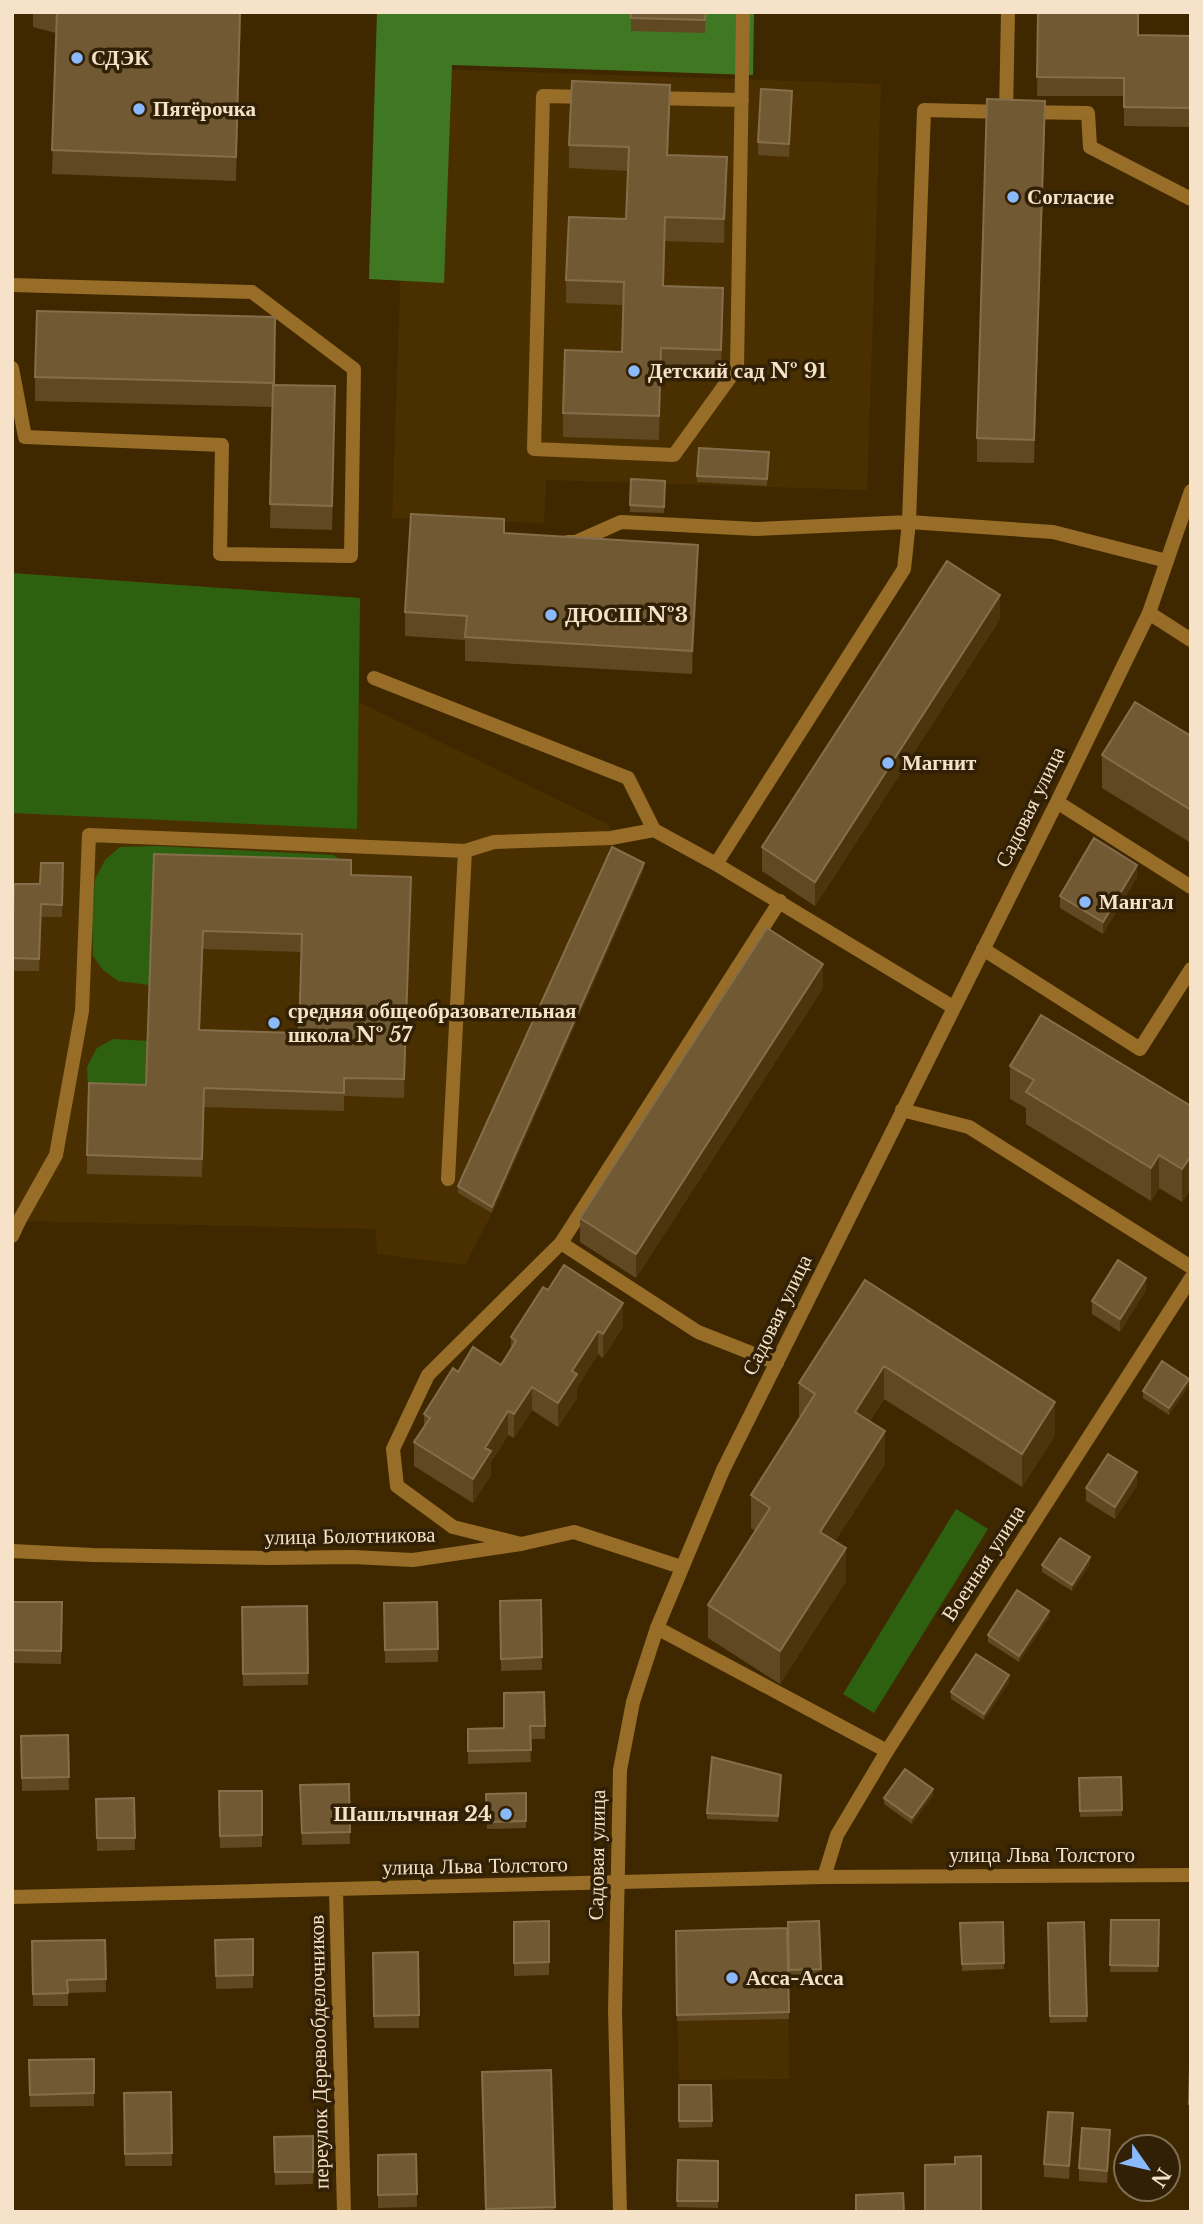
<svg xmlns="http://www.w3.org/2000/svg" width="1203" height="2224" viewBox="0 0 1203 2224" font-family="'Libre Baskerville',serif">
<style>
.built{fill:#4a3000}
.green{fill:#2e610f}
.forest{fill:#407723}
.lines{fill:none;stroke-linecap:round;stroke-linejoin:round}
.service{stroke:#976d27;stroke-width:14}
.minor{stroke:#976d27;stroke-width:14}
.wall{fill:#604922;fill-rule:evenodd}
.shaded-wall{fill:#4c350d}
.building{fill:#705933;stroke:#856e4b;stroke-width:2;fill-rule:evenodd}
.poi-dot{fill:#8abafc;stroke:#312005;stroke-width:2.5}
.labels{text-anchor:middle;stroke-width:7;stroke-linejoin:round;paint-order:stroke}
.poi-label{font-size:21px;font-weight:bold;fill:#f5e2c8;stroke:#312005;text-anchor:start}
.street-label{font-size:21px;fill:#f5e2c8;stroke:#312005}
</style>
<rect width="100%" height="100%" fill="#3f2800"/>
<path class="built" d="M408 68 881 84 867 490 546 480 544 523 392 518Z
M12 573 360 598 359 702 609 825 612 854 458 1192 492 1213 465 1265 377 1254 376 1229 12 1221Z
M788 1934 789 2079 679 2080 675 1937Z"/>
<path class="green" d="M12 573 360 598 357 829 12 813Z
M155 846 333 855 347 864 154 873 150 985 118 981 103 970 93 956 92 919 95 879 105 860 120 847Z
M113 1039 148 1041 146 1103 89 1102 87 1067 97 1048Z
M956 1509 988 1529 874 1713 843 1694Z"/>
<path class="forest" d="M377 12H754L753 75 452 65 444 283 369 279Z"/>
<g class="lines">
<path class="service" d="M1008 12 1006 112 1088 113 1090 147 1191 199
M589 97 543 96 534 449 674 455 737 368 743 12
M651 98 742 100
M12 285 252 292 354 369 351 556 220 554 222 445 25 437 12 368
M568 542H576L621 522 756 529 909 522 1053 532 1167 561
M374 678 628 778 654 830
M1057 802 1191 887
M983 949 1140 1049 1191 969
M953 1007 716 864 904 569 909 522 924 110 1005 112
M902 1110 969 1127 1191 1267
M448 1179 465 851
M19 1221 56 1155 82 1011 89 835 465 851 494 842 611 838 654 830 716 864
M561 1243 698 1332 777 1363
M521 1544 453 1527 397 1486 393 1449 428 1375 561 1243 780 901
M657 1628 887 1751"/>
<path class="minor" d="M1149 613 1191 640
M12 1236 19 1221
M12 1551 92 1555 271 1558 353 1557 413 1560 521 1544 574 1532 681 1567
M824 1877 837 1835 887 1751 1191 1278
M336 1890 344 2212
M12 1897 824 1877 1191 1875
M620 2212 615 2011 620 1770 633 1702 657 1628 723 1470 1057 802 1149 613 1191 491"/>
</g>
<path class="wall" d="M33 12H241L236 181 52 174 56 33 33 27Z
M631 12H706L705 33 631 31Z
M1038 12 1138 35 1191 36V127L1124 126V96H1037Z
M792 104 789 157 758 155V142Z
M670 109 668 155 727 181 724 243 665 241 663 286 723 311 721 374 661 372 659 440 563 437V413L622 352 623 305 566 303V280L626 219 628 171 569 168V145Z
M1045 125 1034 463 977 462V438Z
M275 341 274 385 335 410 332 530 270 528 272 407 35 401V377Z
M699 448 769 452 767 486 697 482Z
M665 481 664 513 630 512V505Z
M504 533 698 569 692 674 465 661V640L405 636V612Z
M1000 619 815 906 762 871V847Z
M1191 736V843L1102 788V755Z
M154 854 351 875 411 896 404 1098 344 1096V1111L204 1107 202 1177 87 1174V1155L146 1085ZM203 949 302 952 299 1033 200 1030Z
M63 863 62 917H41L39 971H12V954L40 884Z
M644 869 492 1213 458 1193V1186Z
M1137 877 1103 934 1060 908V896Z
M823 988 636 1278 580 1242V1218Z
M1010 1066 1191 1106V1189L1182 1202 1159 1188 1151 1201 1026 1124V1108L1010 1099Z
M865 1280 1055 1435 1022 1487 884 1399 870 1421 885 1464 835 1541 846 1581 780 1684 708 1638V1605L755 1531 751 1528V1495L801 1417 799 1416V1383Z
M1146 1290 1120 1332 1092 1314V1301Z
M623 1326 603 1358 598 1354 577 1388V1398L558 1427 532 1410 514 1438 508 1435 491 1462V1475L473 1503 414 1466V1442L424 1427V1414L458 1372 501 1365 511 1350V1337Z
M1189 1385 1169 1415 1143 1398V1391Z
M1137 1485 1115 1519 1086 1501V1488Z
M1090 1564 1072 1591 1042 1572V1565Z
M541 1600 542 1670 501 1671 500 1601Z
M12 1602H62L61 1664 12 1663Z
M437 1602 438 1662 385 1663 384 1603Z
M307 1606 308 1685 243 1686 242 1607Z
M1049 1617 1019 1662 988 1642V1635Z
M1009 1682 984 1720 951 1699V1692Z
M544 1692 545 1739H530L531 1762 468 1764V1729L504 1728Z
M68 1735 69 1790 22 1791 21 1736Z
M1121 1777 1122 1816 1080 1817 1079 1778Z
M781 1782 778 1822 707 1819V1813Z
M349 1784 350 1844 302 1845 300 1785Z
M219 1791H262V1847L220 1848Z
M526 1793V1828L487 1829 486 1794Z
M933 1795 912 1824 884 1804V1798Z
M134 1798 135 1850 97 1851 96 1799Z
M1111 1920H1159L1158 1972H1110Z
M549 1921V1975L514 1976V1922Z
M819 1921 821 1982 789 1983 788 1922Z
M1003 1922 1004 1969 962 1971 960 1923Z
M1084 1922 1087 2022 1050 2023 1048 1923Z
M787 1928 789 2019 677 2021 676 1931Z
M253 1939V1988L216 1989 215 1940Z
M105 1940 106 1992 68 1993V2006H33L32 1941Z
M418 1952 419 2028H374L373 1953Z
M1191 2033V2117H1189Z
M94 2059V2106L30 2107 29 2060Z
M551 2070 555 2212H485L482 2090Z
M679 2085H711L712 2127 679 2128Z
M171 2092 172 2166H125L124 2093Z
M1073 2126 1069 2179 1044 2177V2164Z
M313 2136V2184L275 2185 274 2137Z
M1110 2142 1107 2183 1079 2181V2168Z
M416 2154 417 2207 378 2208V2155Z
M678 2160 718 2161V2208L677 2207Z"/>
<path class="shaded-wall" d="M240 12H241L236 181V157Z
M1045 101V125L1034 463V440Z
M727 157V181L724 243V219Z
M665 217V241L663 309V286Z
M723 288V311L721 374V350Z
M661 348V372L659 440V416Z
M335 386V410L332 530V506Z
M698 545V569L692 674V651Z
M1000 595V619L815 906V882Z
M644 863V869L492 1213V1207Z
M1137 865V877L1103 934V922Z
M411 877V896L404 1098V1079Z
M823 964V988L636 1278V1254Z
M1159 1155V1188L1151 1201V1168Z
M1191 1156V1189L1182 1202V1169Z
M1146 1278V1290L1120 1332V1319Z
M623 1303V1326L603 1358V1334Z
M598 1331V1354L577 1388V1398L558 1427V1403L572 1371Z
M884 1366V1399L855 1444V1412Z
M1189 1379V1385L1169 1415V1408Z
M532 1387V1410L514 1438V1414Z
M1055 1402V1435L1022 1487V1454Z
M508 1411V1435L491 1462V1475L473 1503V1479L485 1448Z
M885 1431V1464L820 1564V1532Z
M1137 1472V1485L1115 1519V1507Z
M846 1548V1581L780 1684V1651Z
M1090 1557V1564L1072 1591V1585Z
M1049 1611V1617L1019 1662V1656Z
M1009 1675V1682L984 1720V1714Z
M933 1789V1795L912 1824V1818Z
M1073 2113V2126L1069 2179V2166Z
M1110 2130V2142L1107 2183V2171Z"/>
<path class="building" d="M57 12H240L236 157 52 150Z
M631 12H706L705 20 631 18Z
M1038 12H1138V35L1191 36V108L1124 107V78L1037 77Z
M572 81 670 85 667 155 727 157 724 219 665 217 663 286 723 288 721 350 661 348 659 416 563 413 565 350 622 352 624 282 566 280 569 217 626 219 629 147 569 145Z
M761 89 792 91 789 144 758 142Z
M987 99 1045 101 1034 440 977 438Z
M37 311 275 317 274 383 35 377Z
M273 385 335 386 332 506 270 504Z
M699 448 769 452 767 479 697 476Z
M631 479 665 481 664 507 630 505Z
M411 514 504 519V533L698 545 692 651 465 637 467 616 405 612Z
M947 561 1000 595 815 882 762 847Z
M1135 702 1191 736V810L1102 755Z
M1094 838 1137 865 1103 922 1060 896Z
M612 847 644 863 492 1207 458 1186Z
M154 854 351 860V875L411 877 404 1079 344 1078V1093L204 1088 202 1159 87 1155 89 1083 146 1085ZM203 931 302 934 299 1033 199 1030Z
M41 863H63L62 905 41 904 39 959 12 958 14 884H40Z
M767 928 823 964 636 1254 580 1218Z
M1041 1015 1191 1106V1156L1182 1169 1159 1155 1151 1168 1026 1092 1034 1080 1010 1066Z
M1118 1260 1146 1278 1120 1319 1092 1301Z
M564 1265 623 1303 603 1334 598 1331 572 1371 577 1374 558 1403 532 1387 514 1414 508 1411 485 1448 491 1451 473 1479 414 1442 430 1418 424 1414 453 1368 458 1372 473 1347 501 1365 516 1341 511 1337 543 1287 548 1290Z
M865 1280 1055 1402 1022 1454 884 1366 855 1412 885 1431 820 1532 846 1548 780 1651 708 1605 770 1508 751 1495 815 1394 799 1383Z
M1162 1361 1189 1379 1169 1408 1143 1391Z
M1108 1454 1137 1472 1115 1507 1086 1488Z
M1060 1538 1090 1557 1072 1585 1042 1565Z
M1017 1590 1049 1611 1019 1656 988 1635Z
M541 1600 542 1657 501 1659 500 1601Z
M12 1602H62L61 1651 12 1650Z
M437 1602 438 1649 385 1650 384 1603Z
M307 1606 308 1673 243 1674 242 1607Z
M976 1654 1009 1675 984 1714 951 1692Z
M544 1692 545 1726H530L531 1750 468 1751V1729L504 1728V1693Z
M68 1735 69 1777 22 1778 21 1736Z
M712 1757 781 1775 778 1816 707 1813Z
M905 1769 933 1789 912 1818 884 1798Z
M1121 1777 1122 1810 1080 1811 1079 1778Z
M349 1784 350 1832 302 1833 300 1785Z
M219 1791H262V1835L220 1836Z
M526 1793V1821L487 1822 486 1794Z
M134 1798 135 1838H97L96 1799Z
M1111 1920H1159L1158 1966 1110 1965Z
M549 1921V1962L514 1963V1922Z
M819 1921 821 1969 789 1970 788 1922Z
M1003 1922 1004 1963 962 1964 960 1923Z
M1084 1922 1087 2016H1050L1048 1923Z
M787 1928 789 2012 677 2015 676 1931Z
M253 1939V1975L216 1976 215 1940Z
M105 1940 106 1979 67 1980 68 1993 33 1994 32 1941Z
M418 1952 419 2015 374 2016 373 1953Z
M1191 2033V2104H1189Z
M94 2059V2093L30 2095 29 2060Z
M551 2070 555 2207 486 2209 482 2072Z
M679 2085H711L712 2121H679Z
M171 2092 172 2153 125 2154 124 2093Z
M1048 2112 1073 2113 1069 2166 1044 2164Z
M1082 2128 1110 2130 1107 2171 1079 2168Z
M313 2136V2172H275L274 2137Z
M416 2154 417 2194 378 2195V2155Z
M981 2156V2212H925V2165L955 2164V2157Z
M678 2160 718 2161V2201H677Z
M903 2193 904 2212H856V2195Z"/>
<g class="poi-dot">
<circle cx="77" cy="58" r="7"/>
<circle cx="139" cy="109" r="7"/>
<circle cx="1013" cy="197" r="7"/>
<circle cx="634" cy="371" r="7"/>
<circle cx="551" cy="615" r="7"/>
<circle cx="888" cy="763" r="7"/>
<circle cx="1085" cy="902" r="7"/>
<circle cx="274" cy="1023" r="7"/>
<circle cx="506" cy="1814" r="7"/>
<circle cx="732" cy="1978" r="7"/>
</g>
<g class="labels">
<g class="poi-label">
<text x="91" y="65">СДЭК</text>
<text x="153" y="116">Пятёрочка</text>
<text x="1027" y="204">Согласие</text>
<text x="648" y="378">Детский сад № 91</text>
<text x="565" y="622">ДЮСШ №3</text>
<text x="902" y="770">Магнит</text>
<text x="1099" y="909">Мангал</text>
<text x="288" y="1018">средняя общеобразовательная<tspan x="288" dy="24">школа № 57</tspan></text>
<text x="492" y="1821" text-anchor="end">Шашлычная 24</text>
<text x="746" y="1985">Асса-Асса</text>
</g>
<g class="street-label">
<text transform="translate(1030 807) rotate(-64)" y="7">Садовая улица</text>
<text transform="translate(777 1315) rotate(-64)" y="7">Садовая улица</text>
<text transform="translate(350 1536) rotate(-1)" y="7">улица Болотникова</text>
<text transform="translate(983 1563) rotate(-57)" y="7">Военная улица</text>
<text transform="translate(597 1855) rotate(-89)" y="7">Садовая улица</text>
<text x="1042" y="1862">улица Льва Толстого</text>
<text transform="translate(475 1866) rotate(-1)" y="7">улица Льва Толстого</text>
<text transform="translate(319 2052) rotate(-91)" y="7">переулок Деревообделочников</text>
</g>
</g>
<rect width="1203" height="2224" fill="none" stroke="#f5e2c8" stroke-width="28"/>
<g transform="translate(1147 2168) rotate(124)"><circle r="33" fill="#312005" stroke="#7f6e53" stroke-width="2"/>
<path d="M0-5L12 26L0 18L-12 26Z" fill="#8abafc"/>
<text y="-10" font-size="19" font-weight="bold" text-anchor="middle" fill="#f5e2c8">N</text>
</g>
</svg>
